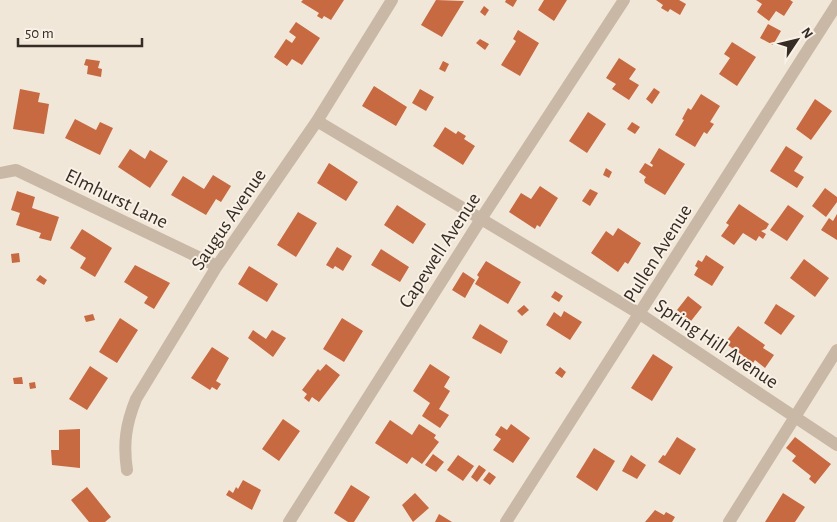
<svg xmlns="http://www.w3.org/2000/svg" width="837" height="522" viewBox="0 0 837 522" font-family="'Alegreya Sans',sans-serif">
<style>
.building{fill:#c76941}
.lines{fill:none;stroke-linecap:round;stroke-linejoin:round}
.street{stroke:#c9b8a5;stroke-width:12}
.labels{text-anchor:middle;stroke-width:4;stroke-linejoin:round;paint-order:stroke}
.street-label{font-size:20px;fill:#352c26;stroke:#f9f1e5}
</style>
<rect width="100%" height="100%" fill="#f1e7d9"/>
<path class="building" d="M303 0H344L331 20 324 16 322 19 317 16 319 13 301 2Z
M436 0 464 1 442 37 421 25Z
M506 0H517L513 7 505 2Z
M544 0H567L554 21 538 10Z
M656 0H679L686 4 680 15 670 9 668 12 661 8 663 5Z
M756 0H790L793 2 784 16 776 11 769 21 757 12 762 4Z
M484 6 489 10 485 16 480 12Z
M296 22 320 38 302 65 292 59 287 66 274 57 286 39 292 43 296 37 289 32Z
M768 24 781 31 773 45 760 38Z
M518 30 539 43 520 76 501 65 516 41 513 39Z
M480 39 489 44 485 50 476 43Z
M732 42 756 57 737 86 719 74 730 58 724 54Z
M619 58 636 69 629 79 639 85 629 100 612 89 616 84 606 78Z
M86 59 100 61 98 68 102 69 101 77 87 74 88 66 84 65Z
M443 61 449 64 445 72 439 69Z
M374 86 407 107 396 126 362 106Z
M654 88 660 92 652 104 646 99Z
M20 89 40 93 38 102 49 104 44 134 13 129Z
M420 89 434 97 426 111 412 103Z
M701 94 720 106 710 122 714 124 707 134 704 132 695 147 675 135 684 120 682 119 688 108 691 110Z
M815 99 832 111 811 140 796 129Z
M588 112 606 124 587 153 569 141Z
M75 119 96 130 100 122 113 128 100 155 65 138Z
M632 122 640 127 635 134 627 129Z
M445 127 456 134 458 131 466 136 464 139 475 146 463 165 433 146Z
M786 146 803 157 794 171 804 177 797 188 770 171Z
M659 148 685 164 665 195 645 183 644 180 646 177 639 172 645 163 652 167 653 165 650 163Z
M130 149 145 159 150 150 168 161 150 188 118 167Z
M329 163 358 182 346 201 317 183Z
M606 168 612 172 609 178 603 175Z
M213 175 231 186 221 202 216 199 206 215 171 195 183 176 204 189Z
M540 186 558 198 540 227 537 225 535 229 509 212 521 193 531 199Z
M825 188 837 197V202L826 217 812 206Z
M590 189 598 193 590 206 582 201Z
M17 191 35 197 32 208 59 217 51 241 39 238 41 233 16 225 20 213 11 210Z
M739 204 769 224 766 229 761 231 766 234 763 239 759 236 756 241 743 233 734 245 721 236 729 225 726 223Z
M397 205 426 224 413 244 384 225Z
M788 205 804 216 787 241 770 230Z
M298 212 317 223 296 257 277 245Z
M837 214V240L821 230 829 218 833 221Z
M618 228 641 243 628 264 625 262 618 272 591 253 606 231 613 236Z
M82 229 112 248 95 277 80 268 86 258 70 248Z
M337 247 352 256 343 271 335 266 333 269 326 265Z
M381 249 409 267 400 282 371 265Z
M19 253 20 262 12 263 11 254Z
M706 255 724 267 712 286 694 275 698 268 695 266 698 260 702 262Z
M804 259 829 278 815 297 790 278Z
M486 261 521 282 508 304 475 284 479 277 477 275Z
M135 265 170 283 154 309 144 303 148 297 124 282Z
M249 266 278 284 267 302 238 284Z
M463 272 475 280 465 298 452 290Z
M40 275 47 280 44 285 36 280Z
M555 291 563 296 559 302 551 297Z
M688 296 702 307 691 321 677 310Z
M776 304 795 316 781 335 764 323Z
M524 305 529 310 522 316 517 311Z
M564 311 582 322 570 340 546 325 554 312 561 317Z
M93 314 95 320 86 322 84 316Z
M120 318 138 330 117 363 99 352Z
M342 318 363 331 344 362 323 349Z
M480 324 508 341 501 354 472 338Z
M738 326 765 345 763 348 774 355 765 368 755 360 753 363 725 343Z
M253 330 266 339 272 330 286 338 273 357 248 338Z
M212 347 229 358 216 381 221 384 217 390 212 387 210 390 191 378Z
M653 354 673 367 652 401 631 388Z
M326 364 340 375 319 402 312 397 309 402 304 398 307 394 302 390 318 369 320 371Z
M430 364 450 377 444 387 450 391 439 409 449 415 440 428 422 416 430 403 413 391Z
M90 366 108 378 87 410 69 399Z
M560 367 566 372 562 378 555 373Z
M22 377 23 384H14L13 378Z
M35 382 36 388 30 389 29 383Z
M283 419 300 431 279 461 262 449Z
M390 420 412 435 419 424 436 435 434 438 439 442 422 464 412 457 407 464 375 443Z
M511 424 530 438 513 463 493 450 501 439 495 435 501 426 507 430Z
M80 429V468L52 465 51 450H59V430Z
M677 437 696 449 680 475 658 462 663 455 665 456Z
M795 437 831 464 815 484 809 479 811 476 792 461 796 456 786 448Z
M594 448 615 461 597 491 576 477Z
M433 454 444 462 436 472 425 465Z
M458 455 474 466 463 481 447 470Z
M631 455 646 465 637 479 622 471Z
M479 465 486 470 477 482 471 477Z
M489 472 496 477 490 485 483 480Z
M243 480 261 490 252 510 226 495 229 490 233 493 236 487 238 489Z
M351 485 370 497 354 522H348L334 513Z
M87 487 111 517 105 522H89L71 500Z
M415 493 429 508 413 522 402 505Z
M783 493 805 507 795 522H765Z
M655 510 664 515 666 512 675 517 672 522H645Z
M439 514 452 522H435Z"/>
<g class="lines">
<path class="street" d="M317 121 640 314 837 445
M0 173 16 170 217 266
M127 470C123 443 126 424 136 399L217 266 317 121 392 0
M289 522 481 219 624 0
M506 522 837 4
M729 522 837 350"/>
</g>
<g class="labels">
<g class="street-label">
<text transform="translate(117 198) rotate(26)" y="7">Elmhurst Lane</text>
<text transform="translate(228 219) rotate(-56)" y="7">Saugus Avenue</text>
<text transform="translate(439 250) rotate(-57)" y="7">Capewell Avenue</text>
<text transform="translate(657 253) rotate(-58)" y="7">Pullen Avenue</text>
<text transform="translate(717 343) rotate(34)" y="7">Spring Hill Avenue</text>
</g>
</g>
<g transform="translate(797 40) rotate(55)" stroke="#f9f1e5" stroke-width="4" paint-order="stroke">
<path d="M0-4L9 19L0 12L-9 19Z" fill="#352c26"/>
<text y="-8" font-size="14" font-weight="bold" text-anchor="middle" fill="#352c26">N</text>
</g>
<path d="M18 38v8h124v-8" fill="none" stroke="#352c26" stroke-width="2.5"/>
<text x="25" y="38" font-size="15" fill="#352c26" stroke="#f9f1e5" stroke-width="4" paint-order="stroke">50 m</text>
</svg>
